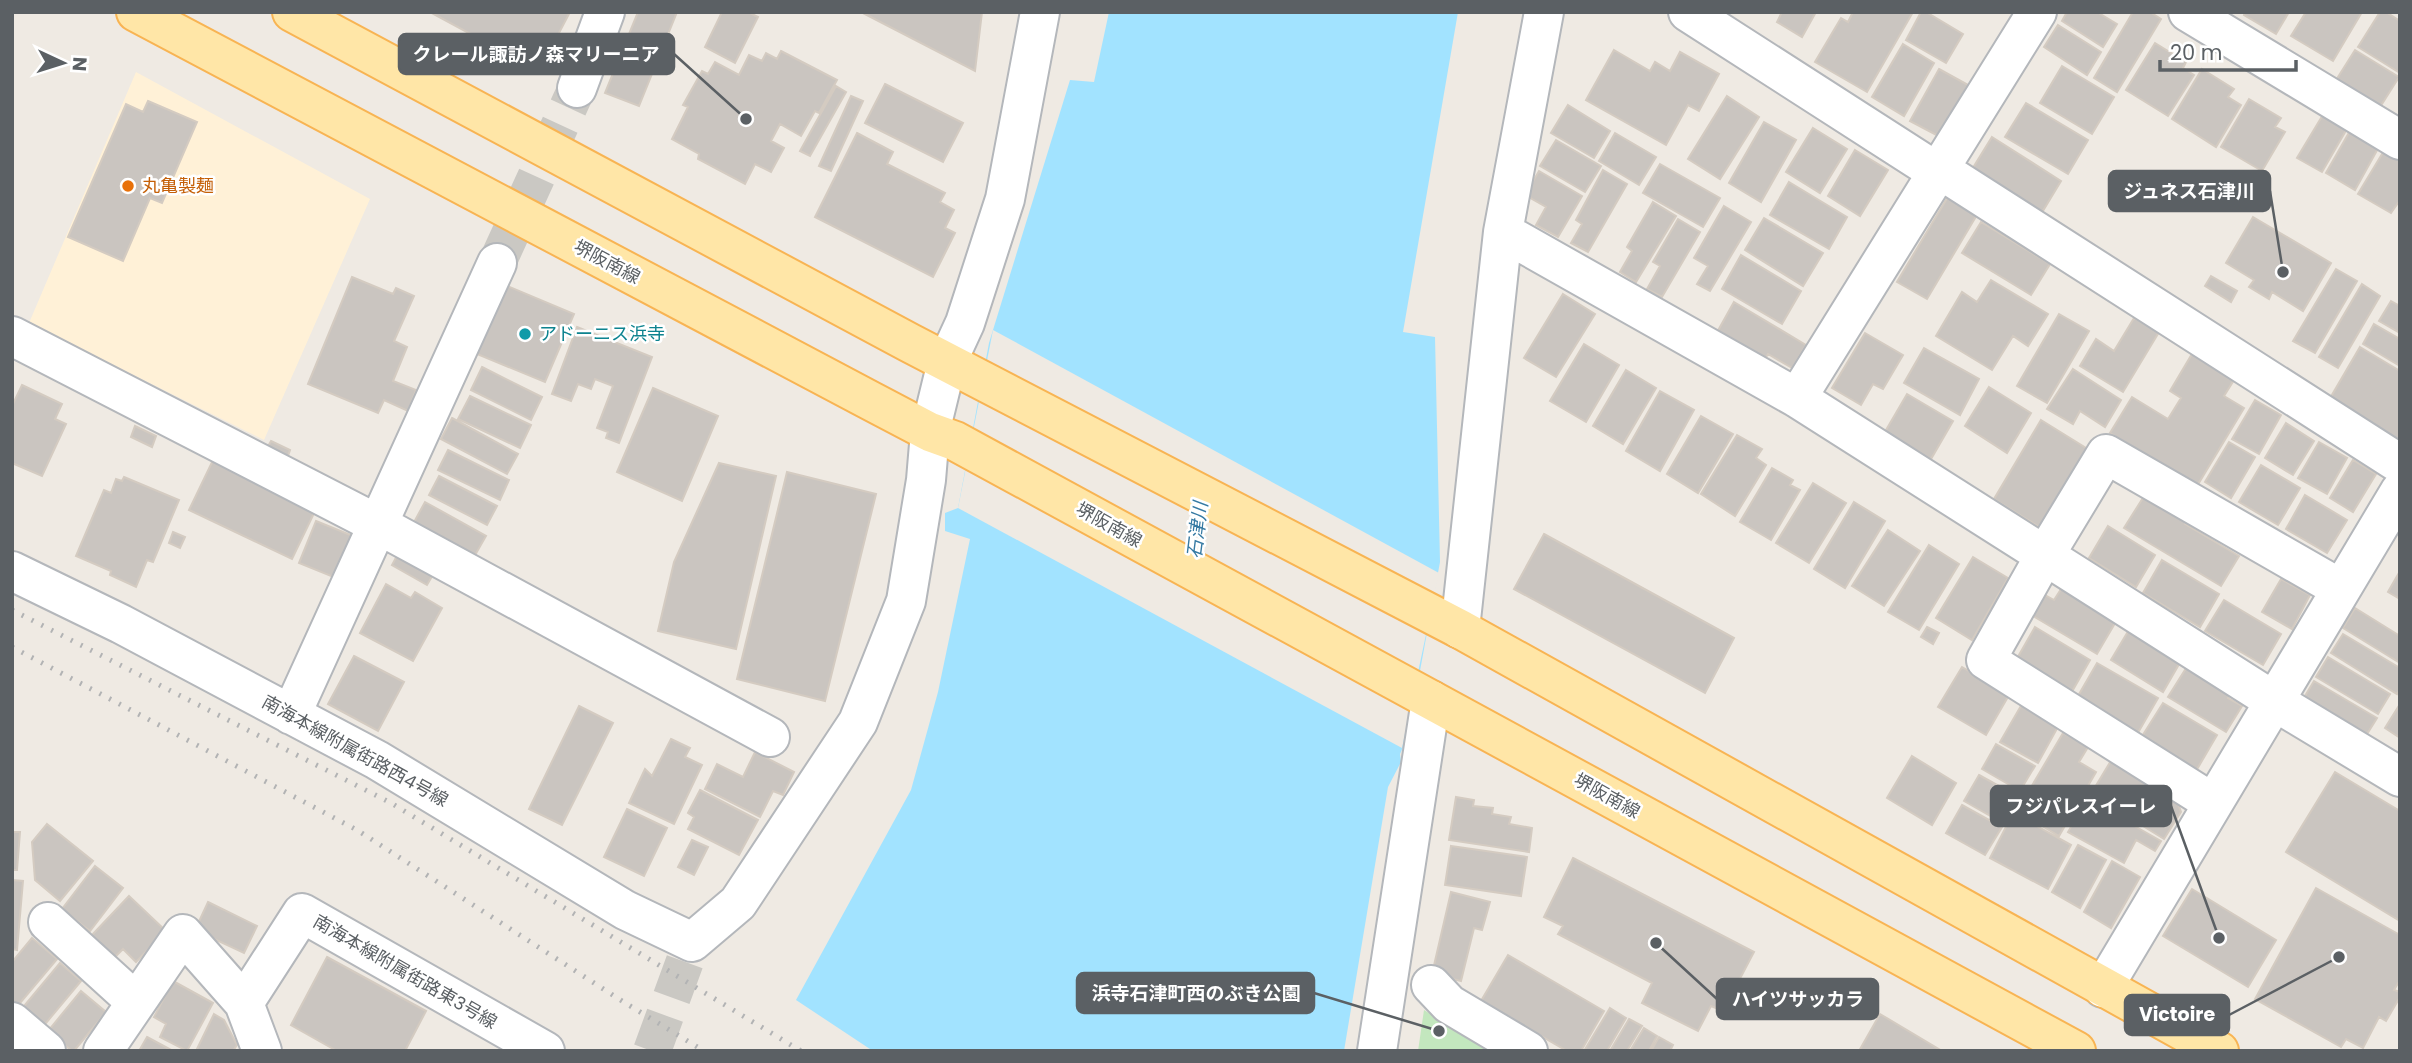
<svg xmlns="http://www.w3.org/2000/svg" width="2412" height="1063" viewBox="0 0 2412 1063" font-family="Poppins,'Noto Sans JP',sans-serif">
<style>
.commercial{fill:#fff1d7}
.green{fill:#c3e7be}
.water{fill:#a2e3ff}
.pier{fill:#efeae3}
.building{fill:#cac5c0;stroke:#d4cbc1;stroke-width:2}
.lines{fill:none;stroke-linecap:round;stroke-linejoin:round}
.minor-tunnel{stroke:#cac8c3;stroke-width:38;stroke-dasharray:38 19;stroke-linecap:butt}
.minor-casing{stroke:#b4b7bb;stroke-width:42}
.major-casing{stroke:#f8b453;stroke-width:42}
.minor{stroke:#fff;stroke-width:38}
.major{stroke:#ffe6a7;stroke-width:38}
.rail{stroke:#b2b3b4;stroke-width:5;stroke-dasharray:2 9;stroke-linecap:butt}
.food-dot{fill:#e8710a;stroke:#fff;stroke-width:2.5}
.culture-dot{fill:#0f9aa8;stroke:#fff;stroke-width:2.5}
.labels{text-anchor:middle;stroke-width:5;stroke-linejoin:round;paint-order:stroke}
.food-label{font-size:18px;fill:#c56008;stroke:#fff;text-anchor:start}
.street-label{font-size:18px;fill:#5b6064;stroke:#fff}
.culture-label{font-size:18px;fill:#0d838f;stroke:#fff;text-anchor:start}
.water-label{font-size:19px;font-style:italic;fill:#367aa3;stroke:#fff}
.leader{fill:none;stroke:#5b6064;stroke-width:2.5}
.callout-dot{fill:#5b6064;stroke:#fff;stroke-width:2.5}
.callout{fill:#5b6064;stroke:#5b6064;stroke-width:2.5}
.callout-label{font-size:19px;text-anchor:middle;font-weight:bold;fill:#fff}
</style>
<rect width="100%" height="100%" fill="#efeae3"/>
<path class="commercial" d="M136 72 370 199 264 440 29 323Z"/>
<path class="green" d="M1424 1010 1489 1051H1418Z"/>
<path class="water" d="M1109 12H1458L1403 332 1435 337 1440 562 1408 736 1400 754 1401 762 1388 787 1344 1051H873L796 1000 911 790 938 692 970 539 945 531V513L958 508 989 343 1070 80 1094 82Z"/>
<path class="pier" d="M993 330 1439 573 1402 748 958 508Z"/>
<path class="building" d="M430 12H570L539 71Z
M638 12H677L639 106 605 93Z
M722 12H748L758 17 735 63 705 47Z
M861 12H982L975 71Z
M1782 12H1816L1802 37 1777 22Z
M1853 12H1913L1867 92 1815 62 1841 18 1848 22Z
M1921 12H1926L1963 34 1946 63 1906 40Z
M2067 12H2097L2117 24 2103 47 2062 21Z
M2133 12H2150L2161 19 2117 92 2094 78Z
M2245 12H2289L2276 34 2244 15Z
M2306 12H2362L2333 61 2291 36Z
M2380 12H2386L2400 21V73L2358 47Z
M2058 25 2101 52 2087 75 2044 47Z
M2155 43 2186 62 2183 68 2194 75 2168 116 2126 90Z
M1903 44 1934 63 1904 116 1872 97Z
M1614 50 1650 71 1655 62 1670 71 1680 52 1719 74 1699 111 1688 105 1666 145 1586 100Z
M2355 50 2399 77 2377 112 2333 85Z
M781 51 837 80 819 113 815 111 801 136 780 124 771 141 784 148 771 172 755 164 745 184 698 159 699 154 672 139 688 107 683 105 702 71 708 74 715 62 739 75 749 55 762 61 766 53 777 59Z
M2062 66 2114 97 2092 134 2040 103Z
M1939 69 1968 85 1940 137 1910 121Z
M2202 69 2234 89 2228 97 2241 105 2216 147 2172 119Z
M885 84 963 123 943 162 865 123Z
M836 86 846 92 810 156 800 151Z
M851 96 863 101 831 171 819 166Z
M1727 96 1759 117 1720 179 1688 159Z
M2249 99 2281 118 2275 127 2285 132 2262 171 2221 147Z
M148 101 197 122 162 203 150 198 123 261 68 237 126 104 143 112Z
M2026 103 2088 140 2068 174 2005 137Z
M1568 105 1610 131 1594 158 1551 133Z
M2324 113 2348 127 2322 172 2297 158Z
M1764 122 1796 140 1761 202 1729 183Z
M1813 128 1847 149 1820 193 1786 172Z
M2351 129 2380 145 2355 190 2326 173Z
M857 133 893 152 887 164 945 193 940 202 954 210 945 228 955 233 933 277 815 217Z
M1615 133 1656 157 1639 185 1599 161Z
M1992 137 2061 181 2041 214 1971 171Z
M1556 140 1601 166 1585 192 1540 166Z
M2385 149 2400 158V200L2391 213 2358 194Z
M1855 150 1888 170 1860 216 1828 196Z
M1660 164 1720 198 1703 227 1643 193Z
M1603 170 1627 184 1588 252 1571 243 1582 224 1576 220Z
M1539 171 1582 196 1558 237 1536 225 1546 207 1525 195Z
M1789 182 1847 217 1829 249 1770 215Z
M1949 195 1978 213 1927 299 1897 282Z
M1653 202 1676 216 1636 282 1620 272 1632 251 1627 247Z
M1724 206 1751 222 1710 291 1697 284 1708 266 1694 258Z
M2253 217 2331 263 2303 311 2272 292 2269 299 2249 287 2254 280 2226 263Z
M1764 218 1823 253 1803 286 1745 250Z
M1678 219 1700 232 1662 297 1647 289 1660 266 1653 262Z
M1981 222 2050 264 2031 295 1962 253Z
M1741 255 1801 291 1782 324 1722 289Z
M2336 269 2357 281 2315 353 2293 341Z
M2211 276 2237 291 2231 302 2205 286Z
M352 277 393 294 396 288 414 296 394 341 407 347 393 381 416 390 408 411 384 400 378 413 308 384Z
M1991 280 2048 314 2028 346 2013 336 1992 370 1936 336 1962 292 1977 302Z
M2362 284 2380 296 2338 368 2319 357Z
M505 285 574 314 545 382 477 354Z
M1563 294 1595 314 1556 377 1524 358Z
M2391 301 2400 306V333L2379 321Z
M1734 302 1806 345 1792 368 1768 354 1762 364 1715 336Z
M2059 314 2089 331 2047 403 2017 386Z
M2134 318 2159 332 2123 392 2080 366 2096 339 2114 351Z
M2374 324 2400 339V366L2363 344Z
M577 327 652 357 619 443 606 438 608 432 597 428 613 386 595 379 591 389 578 384 571 401 552 394Z
M1865 333 1903 355 1883 389 1873 384 1861 405 1832 388Z
M1584 344 1619 365 1586 422 1550 401Z
M2360 347 2400 371V442L2329 400Z
M1924 348 1979 379 1960 415 1904 383Z
M2192 354 2234 380 2224 396 2244 408 2197 486 2110 433 2132 397 2168 419 2181 398 2170 391Z
M482 367 542 397 531 420 471 390Z
M2073 369 2121 400 2105 427 2080 411 2073 424 2047 409Z
M1626 370 1656 388 1623 444 1593 426Z
M22 385 62 404 55 419 66 424 42 476 12 463V406Z
M1989 387 2031 413 2007 453 1965 426Z
M653 388 718 416 682 501 617 472Z
M1660 391 1694 410 1660 471 1626 451Z
M1907 394 1953 421 1931 459 1911 447 1907 452 1882 437Z
M470 396 531 425 520 448 458 419Z
M2255 400 2281 415 2259 454 2232 439Z
M1701 416 1733 434 1698 493 1667 474Z
M452 418 518 454 507 474 441 439Z
M2041 420 2091 451 2044 530 1994 499Z
M2286 423 2314 441 2293 475 2265 458Z
M135 426 156 436 152 447 131 437Z
M1737 435 1762 449 1756 458 1766 465 1735 516 1701 494Z
M271 441 290 450 287 459 266 450Z
M2229 442 2255 457 2231 498 2205 482Z
M2319 442 2347 458 2327 494 2298 478Z
M448 450 509 480 500 500 438 470Z
M214 458 317 507 292 559 189 510Z
M2353 460 2376 474 2353 512 2330 498Z
M719 463 776 476 736 649 658 631 674 562Z
M2261 465 2300 488 2278 525 2239 502Z
M1772 468 1793 480 1790 485 1800 490 1771 540 1740 522Z
M787 472 876 494 825 701 737 679Z
M439 476 497 506 487 525 429 495Z
M124 477 179 500 153 562 147 560 136 587 110 575 111 571 76 556 104 490 111 493 116 479 122 481Z
M1813 483 1846 503 1809 563 1776 543Z
M2146 493 2188 519 2185 524 2239 556 2221 586 2124 528Z
M2305 495 2347 520 2327 553 2286 529Z
M425 502 486 536 474 557 413 524Z
M1854 502 1885 521 1845 588 1814 569Z
M316 521 353 536 336 578 299 563Z
M2108 526 2155 555 2136 587 2089 558Z
M1888 530 1920 551 1884 606 1852 586Z
M173 532 185 537 180 548 169 543Z
M1544 534 1734 638 1705 693 1514 589Z
M1929 545 1959 564 1919 630 1888 612Z
M401 548 437 568 427 585 392 565Z
M1973 557 2008 578 1972 640 1936 618Z
M2162 560 2219 594 2200 627 2143 593Z
M2400 571V599L2388 592Z
M2281 579 2310 595 2292 629 2262 612Z
M386 584 411 598 415 592 442 608 413 661 360 633Z
M2063 586 2118 618 2097 654 2033 616 2045 595 2054 600Z
M2224 600 2281 634 2263 665 2205 631Z
M2355 608 2400 636V663L2343 628Z
M1927 627 1939 633 1933 644 1921 637Z
M2035 627 2090 660 2070 695 2015 662Z
M2130 628 2182 659 2163 692 2111 660Z
M2343 634 2400 668V689L2397 694 2331 653Z
M354 656 404 682 378 731 328 704Z
M2328 657 2390 694 2378 714 2316 677Z
M2097 663 2158 698 2135 738 2097 716 2101 709 2078 696Z
M2188 665 2231 691 2228 698 2242 706 2226 732 2168 697Z
M1962 667 2009 695 1986 735 1938 707Z
M2314 681 2377 718 2364 739 2302 701Z
M2163 703 2217 735 2196 771 2141 738Z
M2022 704 2059 725 2038 763 2000 742Z
M2400 704V738L2385 728Z
M579 706 613 723 562 825 529 809Z
M2063 733 2088 747 2079 762 2096 772 2059 836 2017 811Z
M671 739 690 748 685 757 702 765 674 824 629 803 645 769 652 776Z
M1996 744 2035 766 2020 791 1982 769Z
M755 752 794 772 783 795 773 791 760 817 705 789 717 764 743 777Z
M1912 756 1956 783 1932 825 1887 798Z
M2112 759 2176 798 2181 812 2164 839 2091 794Z
M2335 772 2400 811V921L2286 852Z
M1979 775 2017 796 2003 823 1964 801Z
M700 790 758 820 739 855 688 829 694 817 688 813Z
M1456 797 1474 800 1473 806 1493 808 1492 814 1511 817 1509 824 1532 828 1529 852 1449 840Z
M2087 799 2161 841 2155 851 2136 840 2124 863 2068 832Z
M1962 805 2002 827 1985 855 1946 833Z
M627 809 667 828 644 876 604 857Z
M2013 813 2071 845 2048 889 1990 858Z
M47 824 93 861 60 901 35 880 32 842Z
M12 832H20L17 870H12Z
M692 840 708 847 694 875 678 867Z
M2078 845 2106 860 2080 908 2052 892Z
M1451 846 1527 857 1521 896 1445 885Z
M1573 858 1754 952 1723 1011 1711 1006 1698 1031 1642 1003 1652 983 1558 934 1563 926 1544 917Z
M2112 861 2140 877 2111 928 2084 912Z
M95 866 123 888 90 931 62 909Z
M12 880 23 881 17 950 12 949Z
M2316 888 2400 935V980L2394 990 2400 992V997L2386 1021 2379 1017 2363 1048 2346 1039 2341 1047 2255 999Z
M2192 889 2276 940 2248 987 2163 936Z
M1451 892 1490 902 1482 930 1474 928 1461 981 1432 974Z
M129 896 166 931 136 962 123 949 115 957 92 935Z
M208 902 257 926 244 953 195 930Z
M32 938 57 959 15 1009 12 1006V962Z
M1508 955 1604 1011 1581 1051H1567L1481 1001Z
M327 957 426 1011 405 1051H337L291 1025Z
M60 963 81 981 41 1029 20 1011Z
M173 981 213 1003 187 1051 160 1037 166 1024 154 1017Z
M81 991 106 1012 74 1051H72L48 1031Z
M1610 1008 1626 1018 1607 1051H1584Z
M214 1014 224 1020 237 1045 233 1051H196Z
M1880 1014 1942 1051H1859Z
M1629 1019 1642 1026 1627 1051H1610Z
M1644 1028 1657 1036 1649 1051H1630Z
M147 1037 173 1051H139Z
M1659 1037 1673 1045 1670 1051H1651Z"/>
<g class="lines">
<path class="minor-tunnel" d="M497 263 577 88
M652 1051 692 942"/>
<defs>
<path id="minor" d="M1688 12 1937 172
M2188 12 2400 140
M577 88 605 12
M1939 169 2400 464
M1503 232 1797 398 2274 701 2400 777
M12 336 379 525 770 737
M1797 398 2037 12
M12 571 121 624 377 760 625 910 692 942 738 903 858 722 906 601 926 480 930 432 947 362 965 323 1005 199 1040 12
M1460 629 1503 232 1544 12
M291 715 497 263
M2213 803 1986 660 2045 555 2106 454 2341 589
M48 922 136 1002
M1431 985 1449 1004 1528 1051
M2103 988 2400 491
M244 1003 302 913 545 1051
M12 1022 46 1051
M103 1051 183 934 244 1003 262 1051
M1377 1051 1431 700"/>
<path id="major" d="M136 12 871 401 930 432 955 441 2076 1051
M292 12 910 343 1460 629 2219 1051"/>
</defs>
<use href="#minor" class="minor-casing"/>
<use href="#major" class="major-casing"/>
<use href="#minor" class="minor"/>
<use href="#major" class="major"/>
<path class="rail" d="M12 610 391 803 801 1051
M12 647 357 830 622 1001 704 1051"/>
</g>
<circle class="food-dot" cx="128" cy="186" r="7"/>
<circle class="culture-dot" cx="525" cy="334" r="7"/>
<g class="labels">
<g class="food-label">
<text x="142" y="192">丸亀製麺</text>
</g>
<g class="street-label">
<text transform="translate(607 262) rotate(28)" y="6">堺阪南線</text>
<text transform="translate(1109 525) rotate(29)" y="6">堺阪南線</text>
<text transform="translate(355 751) rotate(29)" y="6">南海本線附属街路西4号線</text>
<text transform="translate(1607 796) rotate(29)" y="6">堺阪南線</text>
<text transform="translate(405 972) rotate(30)" y="6">南海本線附属街路東3号線</text>
</g>
<g class="culture-label">
<text x="539" y="340">アドーニス浜寺</text>
</g>
<g class="water-label">
<text transform="translate(1197 530) rotate(-83)" y="7">石津川</text>
</g>
</g>
<path class="leader" d="M746 119L674 54M2283 272L2270 191M2219 938L2171 806M1439 1031L1314 993M1656 943L1717 999M2339 957L2229 1015"/>
<g class="callout-dot">
<circle cx="746" cy="119" r="7"/>
<circle cx="2283" cy="272" r="7"/>
<circle cx="2219" cy="938" r="7"/>
<circle cx="1439" cy="1031" r="7"/>
<circle cx="1656" cy="943" r="7"/>
<circle cx="2339" cy="957" r="7"/>
</g>
<g class="callout">
<rect x="399" y="34" width="275" height="40" rx="7"/>
<rect x="2109" y="171" width="161" height="40" rx="7"/>
<rect x="1991" y="786" width="180" height="40" rx="7"/>
<rect x="1077" y="973" width="237" height="40" rx="7"/>
<rect x="1717" y="979" width="161" height="40" rx="7"/>
<rect x="2125" y="995" width="104" height="40" rx="7"/>
</g>
<g class="callout-label">
<text x="536" y="61">クレール諏訪ノ森マリーニア</text>
<text x="2189" y="198">ジュネス石津川</text>
<text x="2081" y="813">フジパレスイーレ</text>
<text x="1196" y="1000">浜寺石津町西のぶき公園</text>
<text x="1798" y="1006">ハイツサッカラ</text>
<text x="2177" y="1021">Victoire</text>
</g>
<rect width="2412" height="1063" fill="none" stroke="#5b6064" stroke-width="28"/>
<g transform="translate(63 63) rotate(94)" stroke="#ffffff" stroke-width="5" paint-order="stroke">
<path d="M0-5L12 26L0 18L-12 26Z" fill="#5b6064"/>
<text y="-10" font-size="19" font-weight="bold" text-anchor="middle" fill="#5b6064">N</text>
</g>
<path d="M2160 60v10h136v-10" fill="none" stroke="#5b6064" stroke-width="3.5"/>
<text x="2170" y="60" font-size="21" fill="#5b6064" stroke="#ffffff" stroke-width="5" paint-order="stroke">20 m</text>
</svg>
